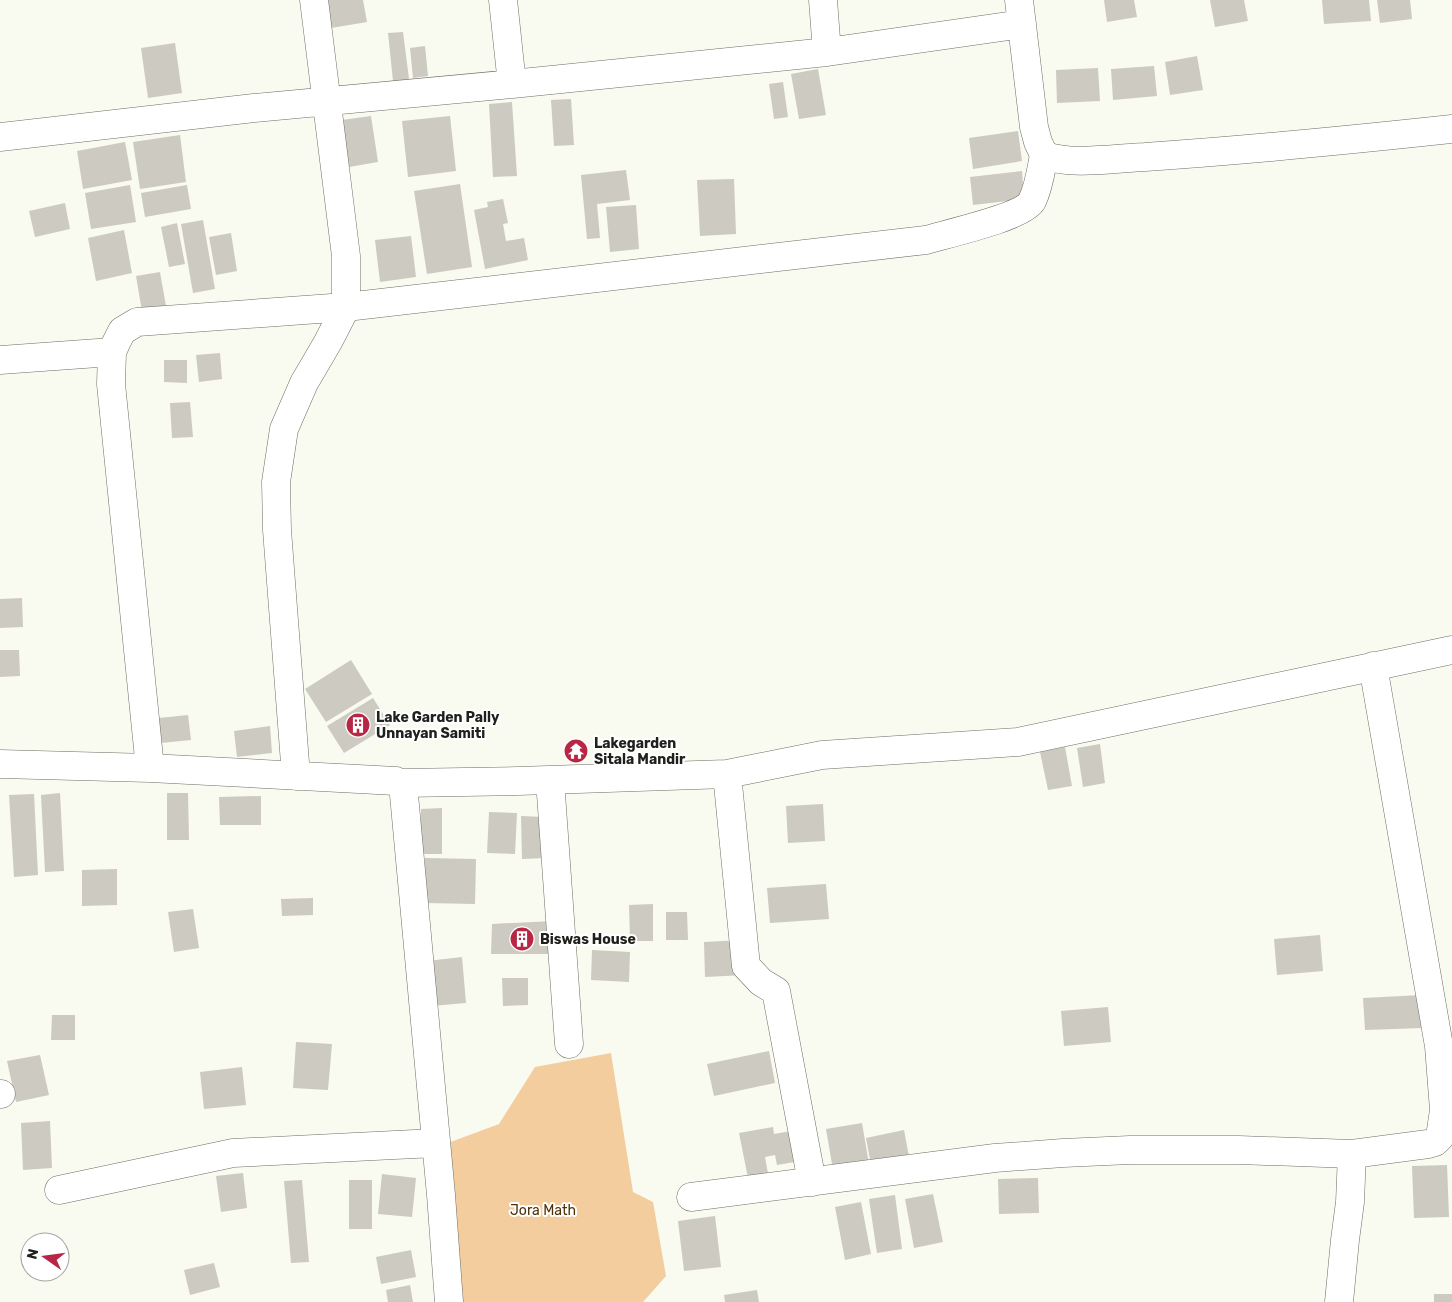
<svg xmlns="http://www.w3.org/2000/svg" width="1452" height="1302" viewBox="0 0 1452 1302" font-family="Rubik,sans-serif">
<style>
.green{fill:#f3cd9d}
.building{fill:#cdcac1}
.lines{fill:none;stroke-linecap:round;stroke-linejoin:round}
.street-casing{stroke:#6d6e65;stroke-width:29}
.street{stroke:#fff;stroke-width:28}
.labels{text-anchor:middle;stroke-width:4;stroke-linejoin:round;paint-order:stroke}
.poi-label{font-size:14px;font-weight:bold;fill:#20211d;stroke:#fff;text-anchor:start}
.park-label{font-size:14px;fill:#4d3209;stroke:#fff}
</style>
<rect width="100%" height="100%" fill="#f9faf0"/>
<path class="green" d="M611 1053 633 1192 653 1202 666 1276 643 1302H459L448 1143 499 1124 535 1067Z"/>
<path class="building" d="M327 0H363L367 22 331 28Z
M1104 0H1134L1137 17 1107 22Z
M1210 0H1244L1248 21 1215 27Z
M1322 0H1369L1371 21 1324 24Z
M1377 0H1410L1412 19 1380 23Z
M403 32 409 79 393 81 388 33Z
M175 43 182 93 148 98 141 48Z
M425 46 428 76 413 78 410 48Z
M1197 56 1203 90 1170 95 1165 62Z
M1154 66 1157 96 1113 100 1111 69Z
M1098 68 1100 101 1057 103 1056 70Z
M818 69 826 115 799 119 791 74Z
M783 82 788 117 774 119 769 84Z
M571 99 574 145 554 146 551 100Z
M512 102 517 176 493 177 489 104Z
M371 116 378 162 349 167 342 120Z
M450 116 456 171 408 177 402 121Z
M1018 131 1022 161 973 169 969 138Z
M180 135 186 182 140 189 133 142Z
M125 142 132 180 83 189 77 151Z
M626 170 630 200 597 204 600 238 587 239 581 175Z
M1022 171 1024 199 973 205 970 177Z
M734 179 736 234 700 236 697 180Z
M460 184 472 267 427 274 414 191Z
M130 185 136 222 91 229 85 193Z
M187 185 191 209 145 217 141 193Z
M503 199 508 223 503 224 506 241 524 238 528 260 485 269 474 210 488 207 487 202Z
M65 203 70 229 35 237 29 211Z
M636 205 639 249 610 252 606 207Z
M203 220 215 289 193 293 181 224Z
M177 223 185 264 169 267 161 227Z
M124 230 132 273 96 281 88 238Z
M231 233 237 271 216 275 209 237Z
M411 236 416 277 380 282 375 240Z
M160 272 167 312 143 317 136 276Z
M220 353 222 379 199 382 196 355Z
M164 360H187V383L164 382Z
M190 402 193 437 172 438 170 403Z
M22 598 23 627 0 628V599Z
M0 650H19L20 676 0 677Z
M351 660 372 694 326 722 305 689Z
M373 698 390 725 344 753 327 726Z
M188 715 191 740 151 744 149 719Z
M270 726 272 753 237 757 234 731Z
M1100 744 1105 783 1083 787 1077 748Z
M1065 747 1072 786 1048 790 1040 752Z
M60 793 64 871 45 872 41 795Z
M167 793H188L189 840H167Z
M34 794 38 875 14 877 9 795Z
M261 796V825H220L219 797Z
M823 804 825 841 788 843 786 806Z
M442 808V854H421V809Z
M489 812 517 813 515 854 487 853Z
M521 816 545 817 546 858 522 859Z
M425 858 476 859 475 904 424 903Z
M117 869V905L82 906V870Z
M826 884 829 919 770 923 767 888Z
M313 898V915L282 916 281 899Z
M653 904V941H630L629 905Z
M193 909 199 948 174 952 168 912Z
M666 912H687L688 940H666Z
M553 921 554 954H491L492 924Z
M1320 935 1323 971 1277 975 1274 939Z
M742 940 744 975 705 977 704 942Z
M592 950 630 952 629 982 591 980Z
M462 957 466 1003 432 1006 427 961Z
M502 978H528V1005L503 1006Z
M1422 995 1423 1028 1365 1030 1363 998Z
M1108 1007 1111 1042 1064 1046 1061 1011Z
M52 1015H75V1040H51Z
M296 1042 332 1044 328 1090 293 1088Z
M769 1051 775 1083 714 1096 707 1064Z
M40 1055 49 1095 16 1102 7 1061Z
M242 1067 246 1105 204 1109 200 1072Z
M50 1121 52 1168 23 1170 21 1123Z
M862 1123 869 1164 833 1170 826 1129Z
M773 1127 774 1134 791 1131 806 1160 777 1165 775 1155 765 1157 769 1179 749 1183 739 1133Z
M904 1130 910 1162 872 1170 866 1138Z
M1447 1165 1449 1217 1414 1218 1412 1166Z
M243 1173 247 1208 221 1212 216 1176Z
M382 1174 416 1178 412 1217 378 1214Z
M1038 1178 1039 1213 999 1214 998 1179Z
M302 1180 309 1262 291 1263 284 1181Z
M349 1180H372V1229H349Z
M933 1194 943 1242 914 1248 905 1199Z
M895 1195 902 1249 877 1253 869 1199Z
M861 1202 871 1254 845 1260 835 1207Z
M715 1216 721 1267 684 1271 678 1221Z
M411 1250 416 1277 381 1284 376 1257Z
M214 1263 220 1287 190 1295 184 1270Z
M410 1285 413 1302H388L386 1290Z
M757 1290 759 1302H725L724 1295Z
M1434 1294H1452V1302H1434Z"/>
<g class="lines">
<defs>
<path id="street" d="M503 0 512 84
M823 0 827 52
M1019 0 1034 127 1038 142 1044 155C1069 166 1117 158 1145 157 1248 150 1350 140 1452 129
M0 137 254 108 512 84 827 52 1022 24
M0 360 112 352
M0 764 150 768 396 781 403 784 441 1195 449 1302
M150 768 111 384 112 352 116 343 122 331 137 322 346 307 926 240C946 234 1023 217 1032 201 1039 187 1041 170 1044 155
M727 774 746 966 761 982 776 991 812 1182
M296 776 277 530 276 482 284 429 304 383 328 342 346 307V256L314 0
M550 780 569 1044
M402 783 518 781 727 774 822 755 1018 742 1452 650
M0 1094H1
M59 1190 233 1153 435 1143
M691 1197 995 1158 1063 1153 1130 1150H1239L1352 1154 1428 1144 1435 1142 1440 1137 1444 1110 1439 1046 1373 666
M1339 1302 1345 1240 1350 1202 1352 1154"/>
</defs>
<use href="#street" class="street-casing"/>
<use href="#street" class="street"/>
</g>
<defs>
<symbol id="building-disc" viewBox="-11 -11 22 22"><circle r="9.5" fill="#b72644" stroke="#fff"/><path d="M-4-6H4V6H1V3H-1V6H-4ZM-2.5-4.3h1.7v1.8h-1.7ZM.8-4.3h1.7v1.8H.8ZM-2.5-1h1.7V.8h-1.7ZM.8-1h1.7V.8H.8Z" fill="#fff"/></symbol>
<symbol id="temple-disc" viewBox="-11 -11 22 22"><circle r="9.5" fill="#b72644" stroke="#fff"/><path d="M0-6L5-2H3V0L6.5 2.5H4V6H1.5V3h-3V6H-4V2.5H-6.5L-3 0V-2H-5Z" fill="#fff"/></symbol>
</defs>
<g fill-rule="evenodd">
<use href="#building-disc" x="344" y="711" width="28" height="28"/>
<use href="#temple-disc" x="562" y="737" width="28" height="28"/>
<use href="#building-disc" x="508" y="925" width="28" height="28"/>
</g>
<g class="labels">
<g class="poi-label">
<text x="376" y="722">Lake Garden Pally<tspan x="376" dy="16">Unnayan Samiti</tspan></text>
<text x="594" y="748">Lakegarden<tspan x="594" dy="16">Sitala Mandir</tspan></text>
<text x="540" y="944">Biswas House</text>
</g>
<g class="park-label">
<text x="543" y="1215">Jora Math</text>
</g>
</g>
<g transform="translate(45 1257) rotate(284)"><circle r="24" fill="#ffffff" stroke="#a6a6a5"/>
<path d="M0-4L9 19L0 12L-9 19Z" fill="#b72644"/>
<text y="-8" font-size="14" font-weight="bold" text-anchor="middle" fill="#20211d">N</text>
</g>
</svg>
